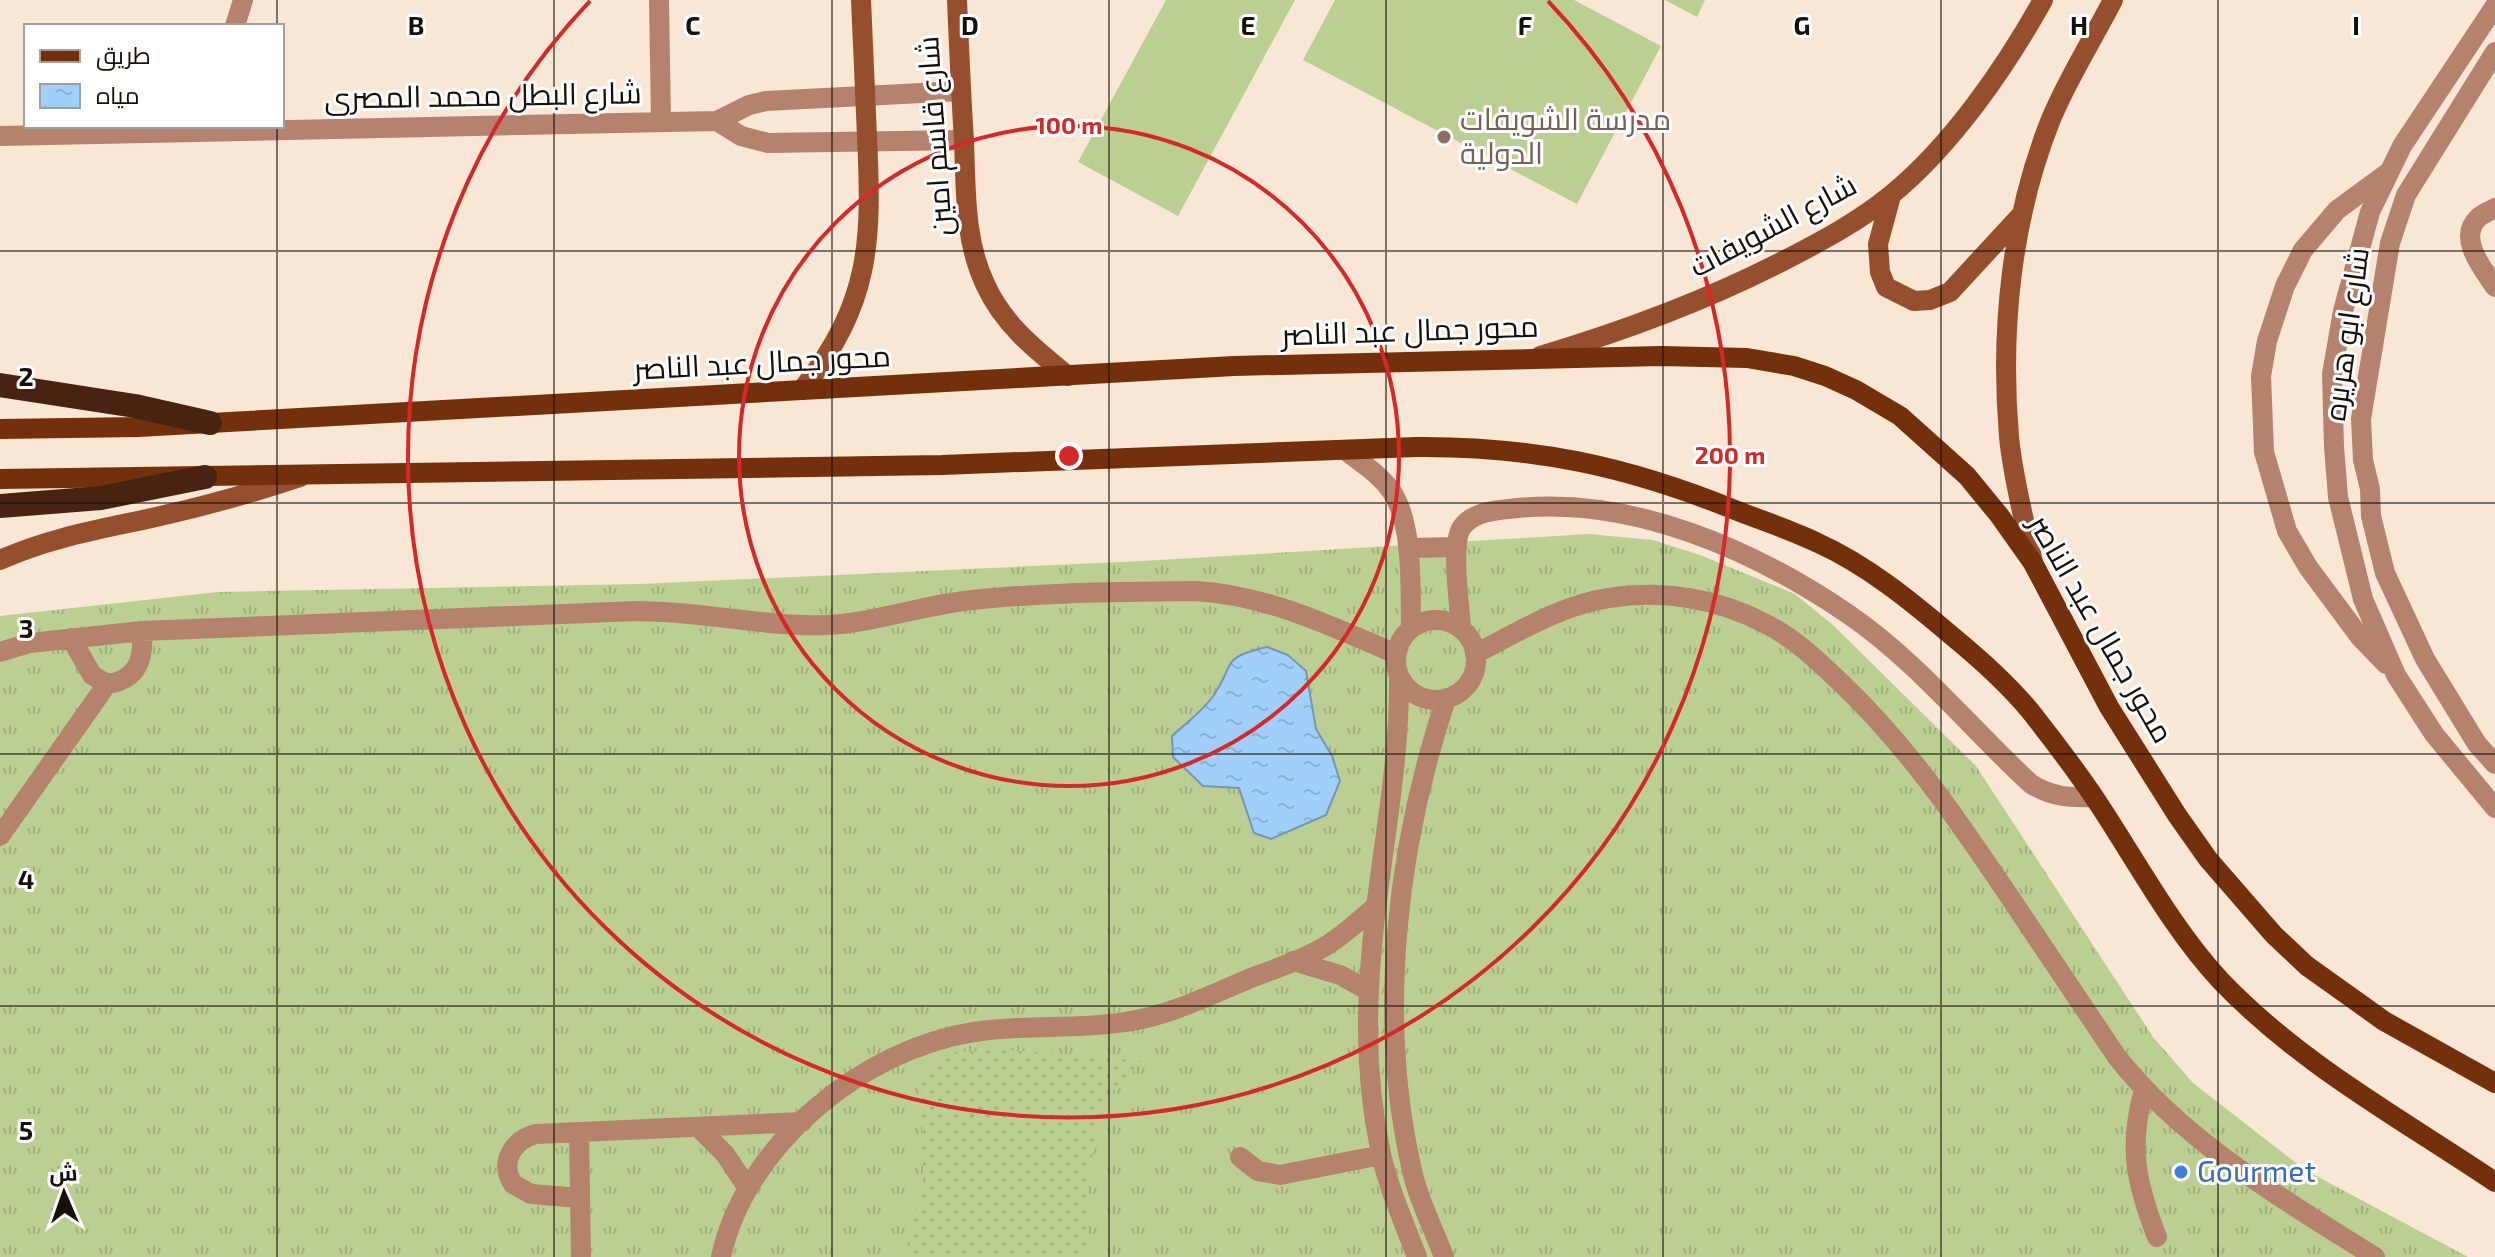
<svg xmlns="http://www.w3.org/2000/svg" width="2495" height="1257" viewBox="0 0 2495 1257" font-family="'Exo 2',Cairo,sans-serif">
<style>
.grass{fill:url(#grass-tufts)}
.garden{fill:url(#garden-dots)}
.pitch{fill:#bccf93}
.water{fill:url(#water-ripples);stroke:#7796b1;stroke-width:2}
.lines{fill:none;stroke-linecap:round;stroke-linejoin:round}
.street{stroke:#b4826d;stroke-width:20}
.secondary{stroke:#964f2e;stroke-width:20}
.primary{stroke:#74300c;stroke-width:20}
.highway{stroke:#482312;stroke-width:24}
.grid{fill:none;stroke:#16100a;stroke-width:2;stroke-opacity:0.55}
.ring{fill:none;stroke:#d62828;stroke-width:4}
.education-dot{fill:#8d6e63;stroke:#fff;stroke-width:3}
.shop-dot{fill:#3f7fe0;stroke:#fff;stroke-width:3}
.labels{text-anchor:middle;stroke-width:6;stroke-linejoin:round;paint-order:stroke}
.street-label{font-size:30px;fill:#16100a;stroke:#fff}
.education-label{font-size:30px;fill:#785e54;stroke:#fff;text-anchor:start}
.shop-label{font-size:30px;fill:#366cbe;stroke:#fff;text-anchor:start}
.grid-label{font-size:26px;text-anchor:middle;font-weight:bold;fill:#16100a;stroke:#fff;stroke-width:6;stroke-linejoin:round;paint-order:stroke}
.centre{fill:#d62828;stroke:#fff;stroke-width:4}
.ring-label{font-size:24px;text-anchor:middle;font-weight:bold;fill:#d62828;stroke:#fff;stroke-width:6;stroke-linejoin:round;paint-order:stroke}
</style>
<defs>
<pattern id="grass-tufts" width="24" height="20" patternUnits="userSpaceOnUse" patternTransform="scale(2)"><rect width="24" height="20" fill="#bccf93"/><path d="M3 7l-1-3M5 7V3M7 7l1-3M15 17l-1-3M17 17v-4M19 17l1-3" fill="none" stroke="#a1b17d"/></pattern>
<pattern id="garden-dots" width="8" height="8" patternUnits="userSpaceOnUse" patternTransform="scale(2)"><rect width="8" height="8" fill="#bccf93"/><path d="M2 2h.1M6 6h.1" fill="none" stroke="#a1b17d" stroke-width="1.8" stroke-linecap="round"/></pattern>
<pattern id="water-ripples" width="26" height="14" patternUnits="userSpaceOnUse" patternTransform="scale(2)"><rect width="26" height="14" fill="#a0d0f9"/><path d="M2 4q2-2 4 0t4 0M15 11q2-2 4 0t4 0" fill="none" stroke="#89b2d4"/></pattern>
</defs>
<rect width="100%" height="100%" fill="#f8e7d4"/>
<path class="grass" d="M1589 534 1653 540 1700 555 1795 594 1833 625 1976 766 2153 1037 2193 1083 2305 1170 2468 1257H0V616L218 592 639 584 1142 561Z"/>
<path class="garden" d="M1006 1050 1143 1061 1104 1100 1088 1179V1257H904L923 1181 921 1073 956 1052Z"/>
<path class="pitch" d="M1166 0H1295L1178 216 1078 162Z
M1335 0H1574L1661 46 1577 204 1303 60Z
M1665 0H1705L1697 17Z"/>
<path class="water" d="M1267 647 1288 655 1306 671 1316 729 1332 756 1340 781 1326 815 1271 839 1254 833 1239 788 1203 786 1173 757 1172 736C1185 724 1203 711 1214 695 1236 662 1220 658 1267 647Z"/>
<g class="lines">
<path class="street" d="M659 0 661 122
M2495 6 2402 146 2370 212 2343 311 2332 374 2334 447 2338 497 2363 599 2396 675 2434 734 2495 808
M235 26 243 0
M2495 52 2406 195 2390 243 2361 419 2363 460 2370 489 2371 516 2385 573 2425 659 2477 744 2495 764
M717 121 741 136 768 143 964 140
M0 136 717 121 749 105 766 101 961 91
M2386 174 2337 210 2303 250 2285 286 2267 341 2261 376 2264 452 2287 531 2308 567 2360 637 2386 664
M2495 208C2490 211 2482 214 2478 218 2457 238 2483 269 2495 287
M1345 450C1361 463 1380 474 1392 492 1414 526 1410 589 1411 628
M1408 548 1457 547
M1396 660a40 40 0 1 1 80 0a40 40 0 1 1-80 0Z
M1461 629C1460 606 1450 544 1462 527 1475 510 1499 510 1518 508 1634 497 1754 550 1848 614 1917 661 1970 728 2031 784 2052 797 2070 798 2094 797
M71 638 92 675 107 684C138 680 144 659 142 631
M0 652 30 643 142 631 637 611C701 611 763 627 826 625 873 623 917 607 964 601 1040 592 1118 592 1195 591 1267 595 1331 626 1396 654
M1475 654C1518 632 1561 605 1609 598 1663 589 1720 599 1768 625 1795 639 1818 661 1839 681 1905 743 1955 816 2005 890 2042 946 2080 1001 2117 1057 2184 1142 2284 1200 2375 1257
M1399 678C1400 783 1373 886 1369 991 1366 1044 1370 1102 1381 1154 1389 1189 1404 1223 1417 1257
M0 836 107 684
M1293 961 1340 975 1369 991
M2144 1090C2128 1147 2136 1183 2157 1237
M698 1127 725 1154 747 1187
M579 1132 581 1257
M1240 1157 1258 1171 1280 1175 1381 1155
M579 1198 531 1194 513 1184C499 1162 513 1140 536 1134L802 1122
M721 1257C745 1145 863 1049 974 1032 1024 1024 1075 1030 1125 1022 1169 1016 1210 995 1251 978 1277 968 1305 959 1329 944 1346 933 1361 919 1376 906
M1444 1257C1433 1227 1417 1197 1411 1166 1377 1013 1397 846 1446 699"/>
<path class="secondary" d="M957 0C959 47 961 94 964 141 966 190 964 241 986 286 1004 325 1036 350 1068 376
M1891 196 1878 244 1880 272 1886 287 1914 301 1930 300 1950 292 2022 214
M1540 356C1624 331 1705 301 1783 261 1820 242 1858 222 1891 195 1952 145 2005 68 2043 0
M802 390C871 302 872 243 867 136 865 90 863 45 861 0
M0 560C51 537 102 529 156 517 205 506 252 493 300 477
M2033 563C2025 521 2013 479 2009 437 2000 330 2011 219 2051 119 2068 78 2093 39 2113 0"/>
<path class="primary" d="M0 429 138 427 1234 366 1661 356 1747 358 1794 366 1825 376 1856 390 1900 416 1967 476 1999 515 2033 563 2109 707 2177 815 2208 859 2274 935 2307 966 2384 1021 2495 1083
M0 479 942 465 1416 447C1533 446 1627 466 1735 510 1763 521 1791 530 1818 543 1867 565 1912 602 1952 636 1980 659 2008 684 2031 712 2053 740 2076 770 2096 800 2136 860 2171 927 2220 980 2300 1064 2400 1118 2495 1182"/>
<path class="highway" d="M0 385 135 406 210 423
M0 506 101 498 205 477"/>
</g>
<path class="grid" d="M277 0V26M554 0V1257M832 0V1257M1109 0V1257M1386 0V1257M1663 0V1257M1941 0V1257M2218 0V1257M277 126V1257M0 251H2495M0 503H2495M0 754H2495M0 1006H2495"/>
<g class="ring">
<circle cx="1069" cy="456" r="330"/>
<path d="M1548 1A661 661 0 1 1 590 1"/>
</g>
<circle class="education-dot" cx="1444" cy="137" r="8"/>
<circle class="shop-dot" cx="2181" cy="1172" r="8"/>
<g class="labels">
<g class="street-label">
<text transform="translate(483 96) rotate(-1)" y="10">شارع البطل محمد المصرى</text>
<text transform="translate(935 136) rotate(-94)" y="10">شارع قاسم امين</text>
<text transform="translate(1773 226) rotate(-28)" y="10">شارع الشويفات</text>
<text transform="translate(1410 331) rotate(-2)" y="10">محور جمال عبد الناصر</text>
<text transform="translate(2347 334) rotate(-82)" y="10">شارع ابو هريره</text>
<text transform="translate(762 363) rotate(-3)" y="10">محور جمال عبد الناصر</text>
<text transform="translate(2101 629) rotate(60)" y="10">محور جمال عبد الناصر</text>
</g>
<g class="education-label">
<text x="1460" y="130">مدرسة الشويفات<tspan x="1460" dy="34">الدولية</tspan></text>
</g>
<g class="shop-label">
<text x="2197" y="1182">Gourmet</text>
</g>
</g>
<g class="grid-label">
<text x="416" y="35">B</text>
<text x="693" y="35">C</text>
<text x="970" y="35">D</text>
<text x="1248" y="35">E</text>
<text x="1525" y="35">F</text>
<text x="1802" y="35">G</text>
<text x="2079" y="35">H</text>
<text x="2356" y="35">I</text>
<text x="26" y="386">2</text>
<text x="26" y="638">3</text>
<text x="26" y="889">4</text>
<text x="26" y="1140">5</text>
</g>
<circle cx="1069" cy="456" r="12" class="centre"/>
<g class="ring-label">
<text x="1069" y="134">100 m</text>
<text x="1730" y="464">200 m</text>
</g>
<rect x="24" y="24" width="260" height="104" fill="#ffffff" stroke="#a29f9d" stroke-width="2"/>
<rect x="40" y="50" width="40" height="12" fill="#74300c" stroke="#a29f9d" stroke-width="2"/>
<text x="96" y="64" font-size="24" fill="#16100a">طريق</text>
<rect x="40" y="84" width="40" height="24" fill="url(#water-ripples)" stroke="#a29f9d" stroke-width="2"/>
<text x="96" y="104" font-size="24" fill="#16100a">مياه</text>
<g transform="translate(64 1193) rotate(358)" stroke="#ffffff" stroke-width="6" paint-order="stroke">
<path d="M0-6L14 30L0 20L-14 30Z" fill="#16100a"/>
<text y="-12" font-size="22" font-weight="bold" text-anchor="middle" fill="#16100a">ش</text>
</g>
</svg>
